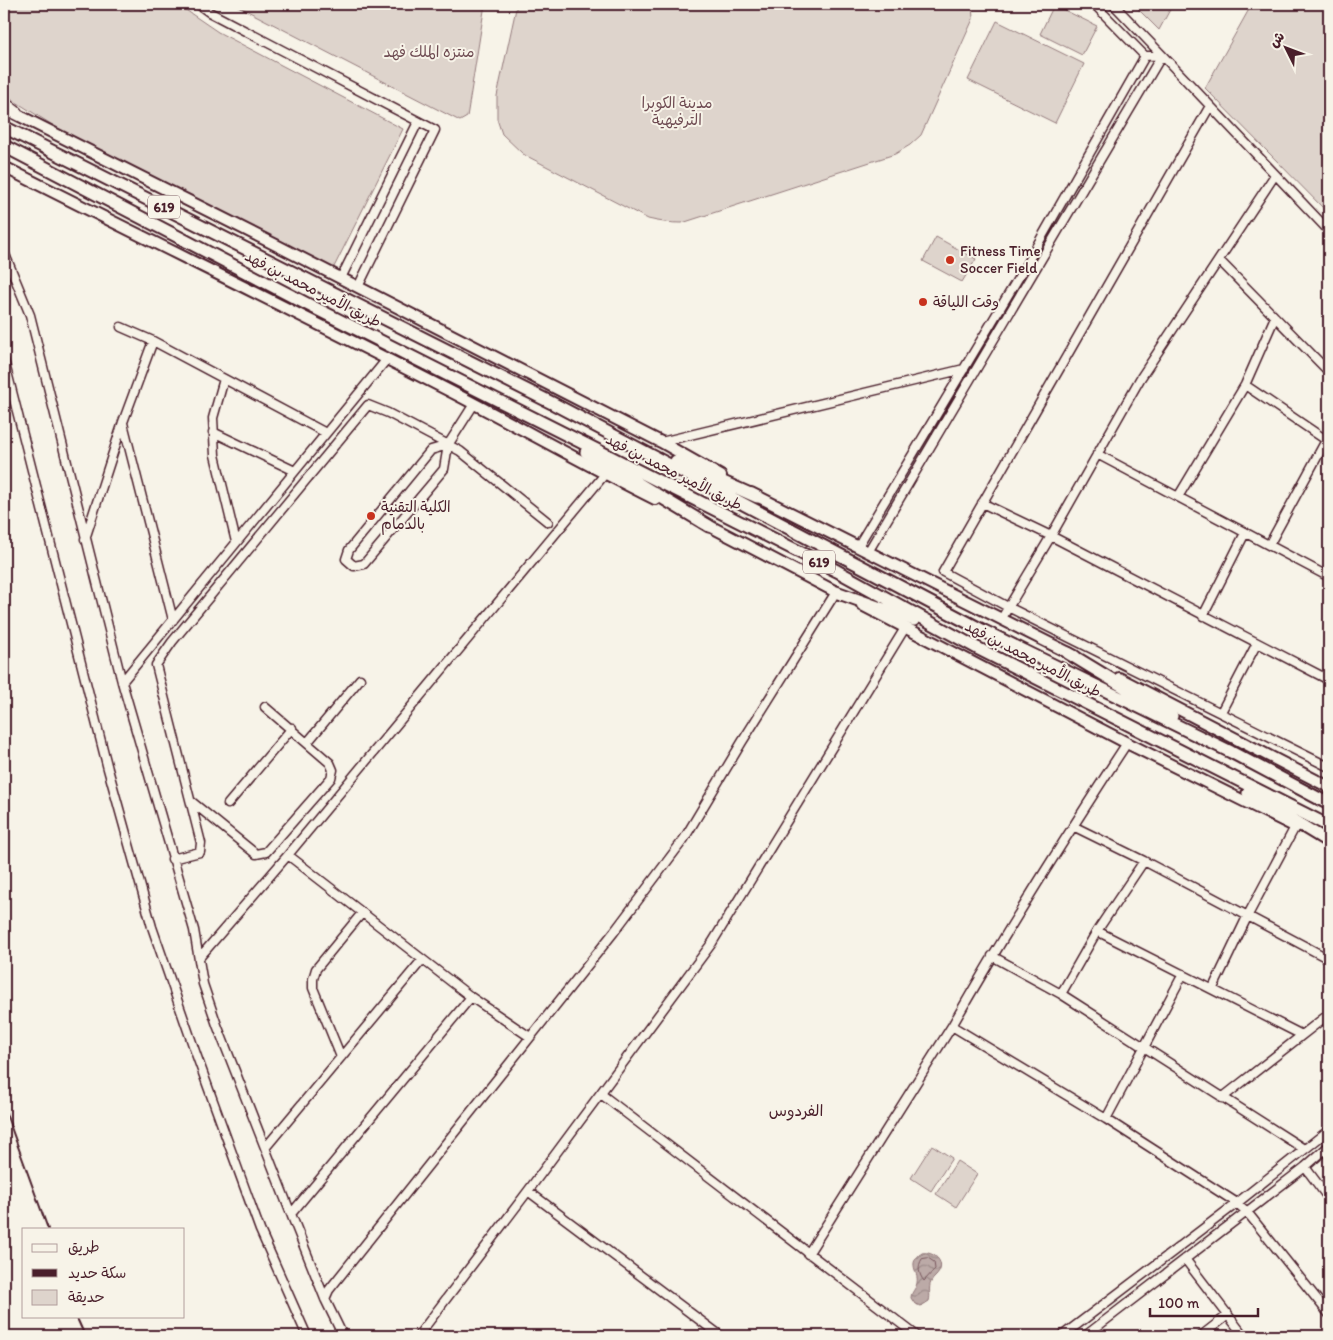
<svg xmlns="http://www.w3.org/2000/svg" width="1333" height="1340" viewBox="0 0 1333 1340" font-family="Itim,'Playpen Sans Arabic',sans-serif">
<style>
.park{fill:#ded4cc;stroke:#947a7c}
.water{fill:url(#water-waves);stroke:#8e7275}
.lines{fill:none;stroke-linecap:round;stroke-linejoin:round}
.shore{stroke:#78575d;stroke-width:1}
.minor-casing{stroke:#4a1f2b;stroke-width:11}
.major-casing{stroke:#4a1f2b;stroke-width:14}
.highway-casing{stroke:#4a1f2b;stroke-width:15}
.minor{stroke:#f7f3e8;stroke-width:8}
.major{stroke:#f7f3e8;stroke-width:10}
.highway{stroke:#f7f3e8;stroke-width:11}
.rail{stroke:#4a1f2b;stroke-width:2}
.poi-dot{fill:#c8321e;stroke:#f7f3e8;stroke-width:2}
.labels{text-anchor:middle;stroke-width:4;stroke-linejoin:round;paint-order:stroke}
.shield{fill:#f7f3e8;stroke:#7e5f64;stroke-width:1}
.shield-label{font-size:14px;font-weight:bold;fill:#4a1f2b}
.park-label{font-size:15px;fill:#6f4c53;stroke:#f7f3e8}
.poi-label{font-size:15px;fill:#4a1f2b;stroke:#f7f3e8;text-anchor:start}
.street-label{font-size:15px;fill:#4a1f2b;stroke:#f7f3e8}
.neighbourhood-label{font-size:16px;fill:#4a1f2b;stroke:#f7f3e8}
</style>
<defs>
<pattern id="water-waves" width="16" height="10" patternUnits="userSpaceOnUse" patternTransform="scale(1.25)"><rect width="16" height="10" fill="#bcaaa7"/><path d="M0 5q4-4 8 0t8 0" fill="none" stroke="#9b8a88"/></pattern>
</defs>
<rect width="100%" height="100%" fill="#f7f3e8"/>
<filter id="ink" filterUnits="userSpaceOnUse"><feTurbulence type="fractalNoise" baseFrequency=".02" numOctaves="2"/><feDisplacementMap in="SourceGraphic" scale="10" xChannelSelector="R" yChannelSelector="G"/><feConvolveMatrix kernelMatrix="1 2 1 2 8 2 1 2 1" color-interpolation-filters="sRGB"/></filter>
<g filter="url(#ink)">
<path class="park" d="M4 4H177L218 32 403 129 333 269 62 131 13 100 4 90Z
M234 4H485L467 117 460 121Z
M517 4H972L973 19 921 135 910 145 895 154 682 223C670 223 660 222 648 219L523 154 502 134 497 119V96Z
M1133 4H1173L1159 30Z
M1252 4H1329V214L1205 88Z
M1054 5 1097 26 1082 55 1040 34Z
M997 21 1084 64 1055 123 968 80Z
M936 237 976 259 962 282 923 261Z
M932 1145 952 1158 931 1191 911 1178Z
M957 1161 977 1174 956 1207 936 1194Z"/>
<path class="water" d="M922 1253C933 1251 945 1261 939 1272 937 1276 933 1278 931 1282 928 1288 931 1295 929 1301L921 1306 915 1304 911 1298C911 1292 916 1289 917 1283 919 1270 906 1264 922 1253Z"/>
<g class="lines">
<path class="shore" d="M928 1258 934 1262 935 1269 924 1281C919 1275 917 1266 922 1259Z"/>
<defs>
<path id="minor" d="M198 4 209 12 435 130 358 287
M1145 56 1162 55 1329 231
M4 101 17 111
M1210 106 943 572 1008 607 1329 767
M4 252 30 315 122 682 194 930 203 984 217 1025 291 1214 325 1299 343 1336
M1219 260 1329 372
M341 278 418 122
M121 327 153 341
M4 360 108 769 152 927 196 1054 260 1230 307 1336
M224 379 213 418 215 455 236 542
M1245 385 1326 440
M123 423 173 620
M213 432 295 471
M661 442 964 369
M448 445 444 469 364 564 354 566 346 559 349 550 431 450 448 445 474 404
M1097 454 1329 577
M1178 497 1245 385 1275 317
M982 503 1051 536 1329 680
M85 539 123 422 153 341 326 433
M1269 545 1329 435
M858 546 1023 270 1145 56 1094 4
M868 552 1162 55 1113 4
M1203 616 1245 533
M1002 618 1051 536 1140 379 1275 175
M122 682 387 359
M1221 712 1257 643
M307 743 360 679
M1127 743C1066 836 1007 930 952 1026L1106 1119 1237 1203 1247 1212 1329 1314
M192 802 256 854 266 852 331 778 333 770 330 763 265 707
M228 804 292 728
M1073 826 1144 861 1329 959
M288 855 471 997 530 1037
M172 859 200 852 201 843 156 665 172 642 368 405 388 413 460 451 548 522
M1097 931 1302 1035
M992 956 1061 994 1304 1149
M199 958 288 855 605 474
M1213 988 1248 915 1295 827
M1061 994 1097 931 1144 861
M341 1057 313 988V979L316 969 362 913
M601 1094 917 1336
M1222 1098 1329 1014
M1106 1119 1183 974
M266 1147 422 960
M1305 1167 1329 1199
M528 1191 721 1336
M291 1214 471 997
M808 1254 952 1026
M1185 1259 1244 1336
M325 1299 329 1290 614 932 684 839 742 742 836 592
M418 1336 528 1191 712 943 905 628
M1062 1336 1237 1203 1329 1130
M1085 1336 1305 1167 1329 1146
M1201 1336 1228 1315"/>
<path id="major" d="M4 108 274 244 661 442 721 476
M4 167C148 240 294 311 438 385 511 422 582 463 655 499
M751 493 1075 656
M702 522 842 595
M862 605 1127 743 1296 827
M1119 678 1329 787"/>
<path id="highway" d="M4 127 552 403 984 631 1231 752 1329 804
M4 146 305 303 837 571 977 648 1329 826
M586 452 709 526
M676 461 757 497
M836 592 914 620
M1068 653 1172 716
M1248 793 1329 842"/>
</defs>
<use href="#minor" class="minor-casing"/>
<use href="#major" class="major-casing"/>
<use href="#highway" class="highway-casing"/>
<use href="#minor" class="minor"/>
<use href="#major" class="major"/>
<use href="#highway" class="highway"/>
<path class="rail" d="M4 1108 48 1229
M76 1316 85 1336"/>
</g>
</g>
<g class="poi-dot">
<circle cx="950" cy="260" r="5"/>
<circle cx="923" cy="302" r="5"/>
<circle cx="371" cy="516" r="5"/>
</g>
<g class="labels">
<g class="shield">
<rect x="148" y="195.5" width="32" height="23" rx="4"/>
<rect x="803" y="550.5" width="32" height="23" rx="4"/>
</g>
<g class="shield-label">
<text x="164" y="212">619</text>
<text x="819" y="567">619</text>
</g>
<g class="park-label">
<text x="429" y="57">منتزه الملك فهد</text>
<text x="677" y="108">مدينة الكوبرا<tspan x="677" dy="17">الترفيهية</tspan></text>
</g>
<g class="poi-label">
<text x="960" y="256">Fitness Time<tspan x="960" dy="17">Soccer Field</tspan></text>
<text x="933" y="307">وقت اللياقة</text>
<text x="381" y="512">الكلية التقنية<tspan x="381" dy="17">بالدمام</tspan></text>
</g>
<g class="street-label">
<text transform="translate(313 289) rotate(27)" y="5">طريق الأمير محمد بن فهد</text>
<text transform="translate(674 472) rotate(27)" y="5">طريق الأمير محمد بن فهد</text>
<text transform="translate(1033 659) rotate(27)" y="5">طريق الأمير محمد بن فهد</text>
</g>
<g class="neighbourhood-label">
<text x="796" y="1116">الفردوس</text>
</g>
</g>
<rect width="1333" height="1340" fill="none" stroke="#f7f3e8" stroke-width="20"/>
<rect x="10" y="10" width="1313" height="1320" fill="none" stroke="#4a1f2b" stroke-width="2" filter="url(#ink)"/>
<rect x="22" y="1228" width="162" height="90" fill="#f7f3e8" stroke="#b29e9c"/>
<rect x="32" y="1244" width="25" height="8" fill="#f7f3e8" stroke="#b29e9c"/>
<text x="68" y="1252" font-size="15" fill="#4a1f2b">طريق</text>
<rect x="32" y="1269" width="25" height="8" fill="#4a1f2b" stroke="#b29e9c"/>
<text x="68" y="1278" font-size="15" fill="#4a1f2b">سكة حديد</text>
<rect x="32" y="1290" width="25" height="15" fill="#ded4cc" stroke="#b29e9c"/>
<text x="68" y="1302" font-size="15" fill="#4a1f2b">حديقة</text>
<g transform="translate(1286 48) rotate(312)" stroke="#f7f3e8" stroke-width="4" paint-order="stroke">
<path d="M0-4L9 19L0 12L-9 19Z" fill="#4a1f2b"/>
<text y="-8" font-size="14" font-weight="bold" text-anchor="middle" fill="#4a1f2b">ش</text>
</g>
<path d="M1150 1308v8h108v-8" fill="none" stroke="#4a1f2b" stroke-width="2.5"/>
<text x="1158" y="1308" font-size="15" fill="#4a1f2b" stroke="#f7f3e8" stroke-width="4" paint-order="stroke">100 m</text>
</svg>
